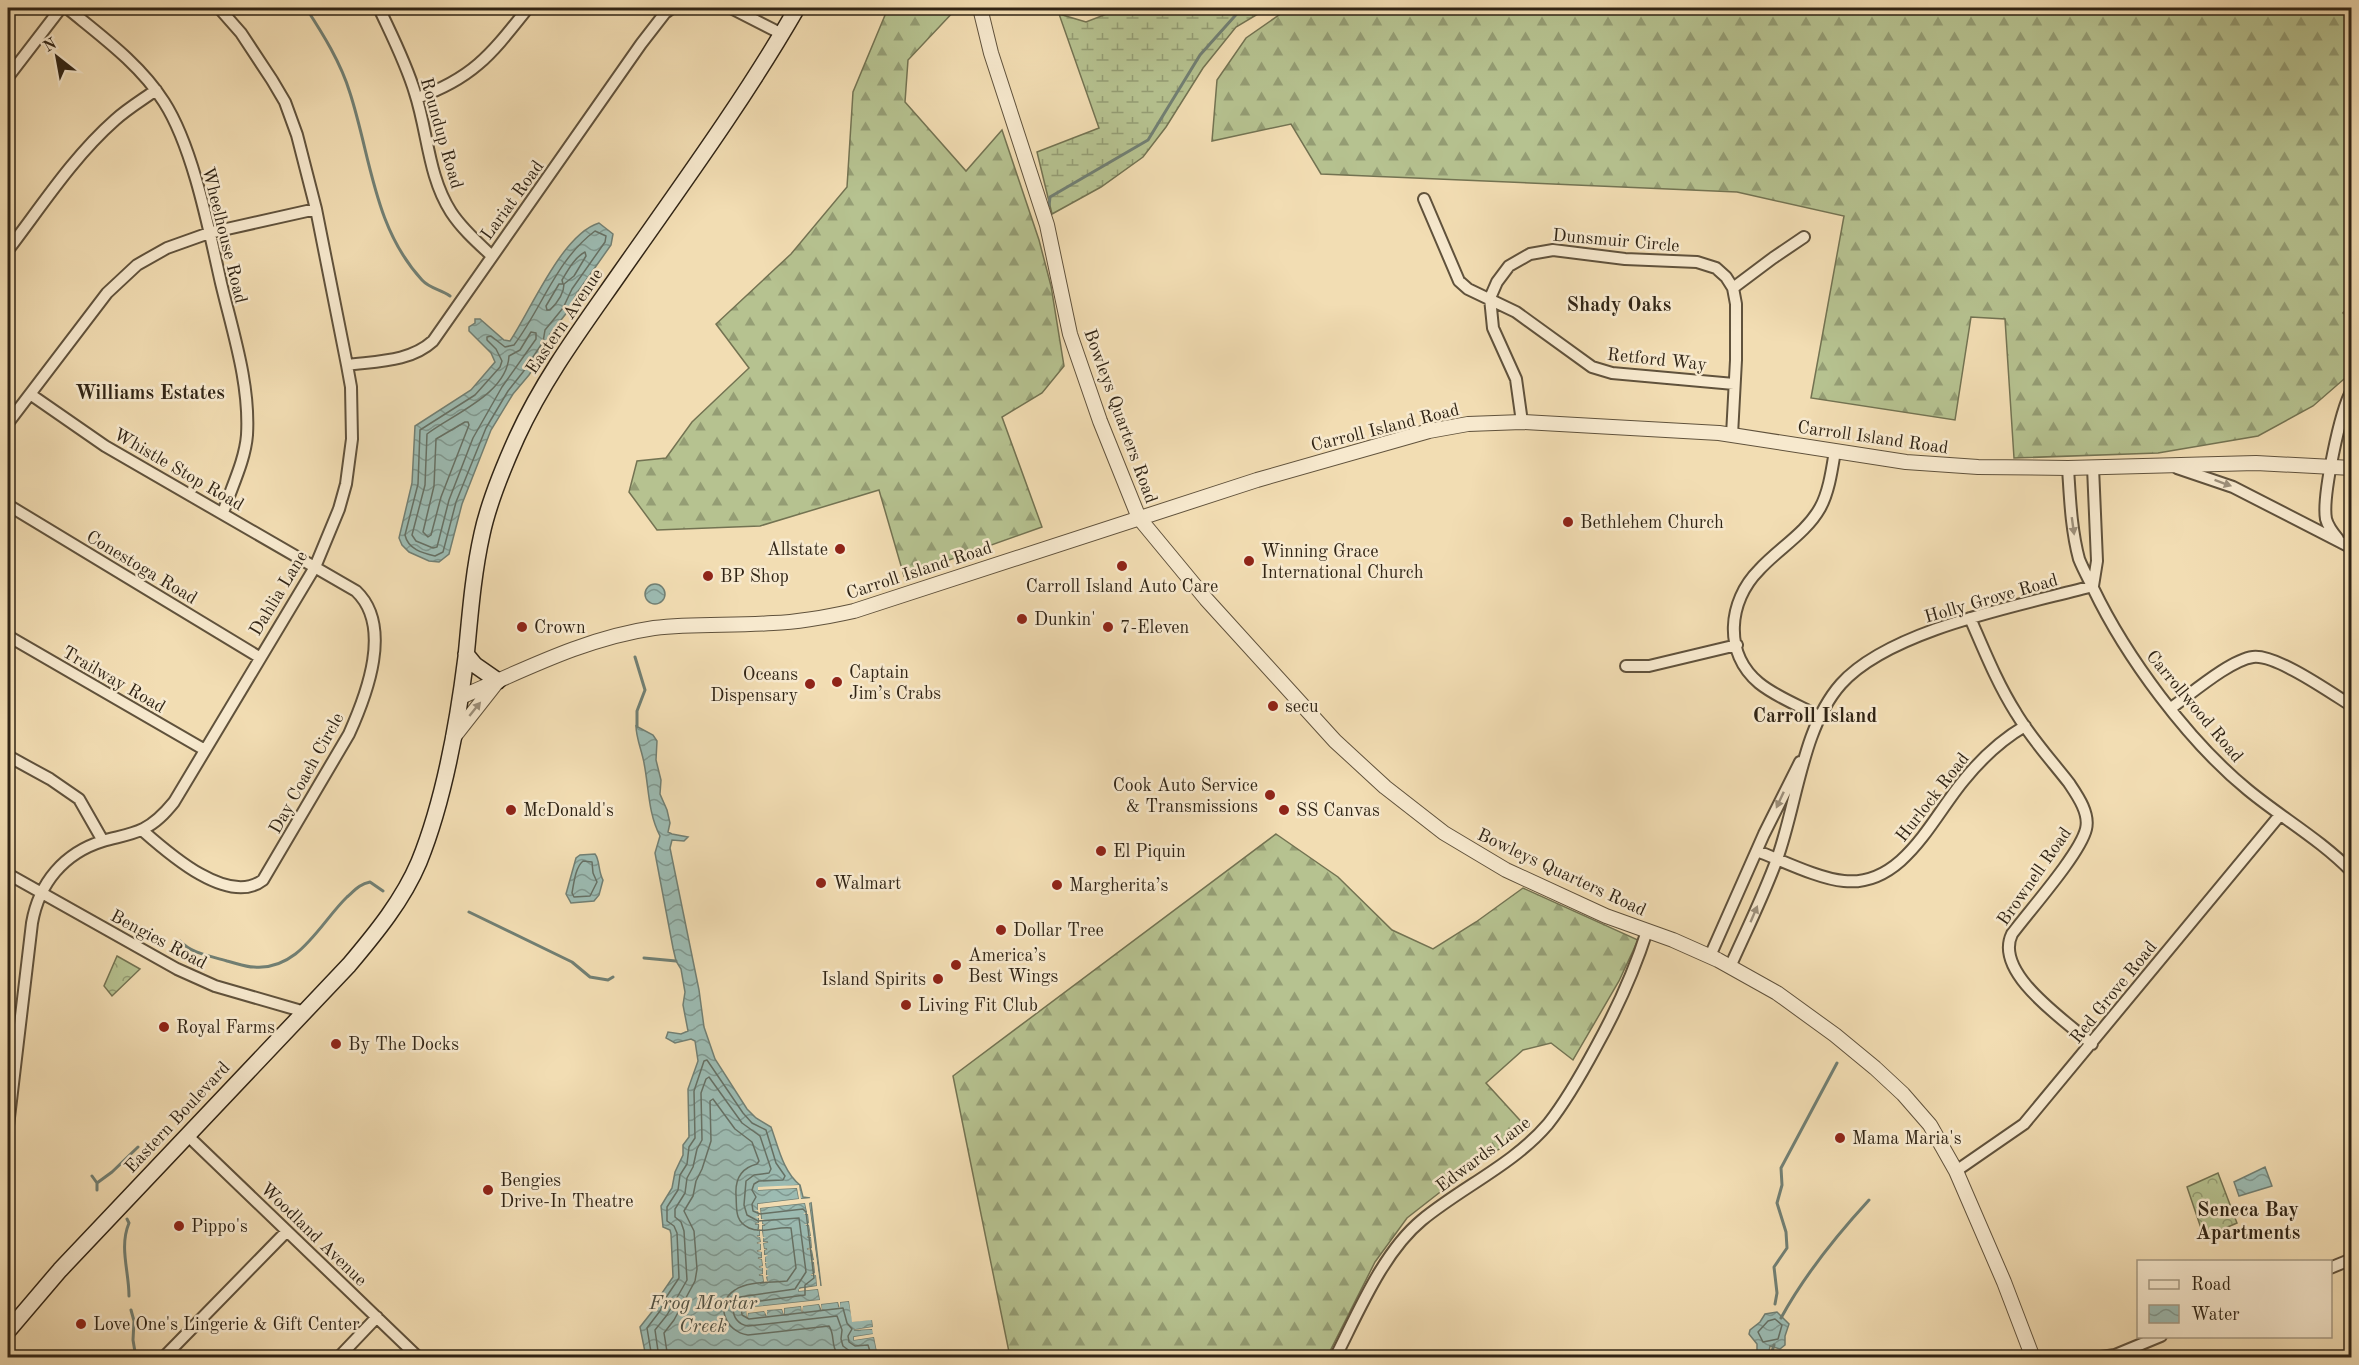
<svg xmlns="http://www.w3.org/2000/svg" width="2359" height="1365" viewBox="0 0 2359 1365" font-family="'Old Standard TT',serif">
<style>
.forest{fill:url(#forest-firs);stroke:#737352;stroke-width:1.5}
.wetland{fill:url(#wetland-marsh);stroke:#737352;stroke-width:1.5}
.park{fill:url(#park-crowns);stroke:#737352;stroke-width:1.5}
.water{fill:url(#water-waves);stroke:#717f73;stroke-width:1.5}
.pier{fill:#f2ddb3}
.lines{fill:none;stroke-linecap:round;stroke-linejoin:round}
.shore{stroke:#667064;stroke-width:1.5}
.stream{stroke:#717f73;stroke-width:3}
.minor-casing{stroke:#60523c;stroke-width:14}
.tertiary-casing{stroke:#60523c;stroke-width:16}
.secondary-casing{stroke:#302415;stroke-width:18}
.minor{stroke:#f7e9ce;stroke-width:10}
.tertiary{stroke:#f7e9ce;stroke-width:14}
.secondary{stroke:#f7e9ce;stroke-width:15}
.oneway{fill:#9d907b}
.poi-dot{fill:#8f2418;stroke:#f7e9ce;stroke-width:2}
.labels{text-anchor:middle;stroke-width:5;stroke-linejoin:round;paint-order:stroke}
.street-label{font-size:18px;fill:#302415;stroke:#f7e9ce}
.poi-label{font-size:18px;fill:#302415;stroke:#f7e9ce;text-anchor:start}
.neighbourhood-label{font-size:20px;font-weight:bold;fill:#302415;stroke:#f7e9ce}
.water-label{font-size:20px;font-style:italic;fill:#505144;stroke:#f7e9ce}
</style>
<defs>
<pattern id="forest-firs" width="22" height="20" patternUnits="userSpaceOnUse" patternTransform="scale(1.5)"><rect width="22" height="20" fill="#b6c290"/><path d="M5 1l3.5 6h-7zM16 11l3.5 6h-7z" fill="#949d74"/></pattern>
<pattern id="wetland-marsh" width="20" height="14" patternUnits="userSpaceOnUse" patternTransform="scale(1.5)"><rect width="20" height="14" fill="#b6c290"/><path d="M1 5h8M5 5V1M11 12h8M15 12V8" fill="none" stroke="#949d74"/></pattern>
<pattern id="park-crowns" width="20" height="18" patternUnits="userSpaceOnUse" patternTransform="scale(1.5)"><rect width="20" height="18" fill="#b6c290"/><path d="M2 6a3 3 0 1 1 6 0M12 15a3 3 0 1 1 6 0" fill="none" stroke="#949d74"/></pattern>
<pattern id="water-waves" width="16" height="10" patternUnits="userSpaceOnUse" patternTransform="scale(1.5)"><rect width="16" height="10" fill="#9cbbb2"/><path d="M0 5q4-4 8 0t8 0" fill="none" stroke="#809890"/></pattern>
</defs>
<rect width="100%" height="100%" fill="#f2ddb3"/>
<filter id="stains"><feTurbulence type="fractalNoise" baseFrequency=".00333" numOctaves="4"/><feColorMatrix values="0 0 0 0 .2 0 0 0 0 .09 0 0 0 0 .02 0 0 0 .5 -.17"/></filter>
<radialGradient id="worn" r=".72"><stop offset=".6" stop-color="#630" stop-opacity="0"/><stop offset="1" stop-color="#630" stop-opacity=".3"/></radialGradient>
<path class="forest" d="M888 8H957L908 60 905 102 966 171 1002 130 1039 240 1051 286 1064 366 1042 393 1002 417 1042 527 904 576 879 490 760 526 657 530 629 492 637 461 666 458 692 422 749 368 716 324 791 254 847 187 853 92Z
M1289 8H2351L2352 303 2343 313 2351 320V373L2313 406 2258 436 2158 453 2014 458 2005 319 1971 317 1955 420 1811 398 1844 216 1737 192 1321 174 1291 124 1212 141 1217 80 1246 38Z
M1276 834 1338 877 1392 930 1433 949 1476 922 1523 888 1638 940 1619 981 1573 1060 1551 1043 1523 1050 1486 1083 1528 1129 1462 1175 1407 1218 1375 1262 1327 1357H1010L953 1076Z"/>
<path class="wetland" d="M1122 8H1268L1236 27 1203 68 1166 127 1143 157 1101 187 1052 214 1037 152 1099 128 1059 14 1086 22Z"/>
<path class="park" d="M117 956 140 969 112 996 104 986Z
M2218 1173 2237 1223 2204 1237 2187 1187Z"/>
<path class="water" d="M599 223 613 234 611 245 577 293 568 311 550 334 548 345 529 375 513 394 491 430 462 504 449 554 439 562 429 561 409 552 402 545 399 538 412 483 415 426 471 390 495 362 491 353 469 331V327L475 323V319H480L504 340 510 341C531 310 562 234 599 223Z
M645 594a10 10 0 1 1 20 0a10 10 0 1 1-20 0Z
M636 726 653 735 657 741 656 760 661 780 660 794 667 810 670 823 668 832 672 834 688 837 684 841 672 840 670 848 699 990 704 1027 715 1059 747 1109 756 1118 771 1127C778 1146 783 1172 800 1185L803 1197 810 1198 800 1199 799 1185 758 1190 797 1188 799 1199 758 1204 759 1223 755 1224H759L758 1230H760V1236H757L760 1237 761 1242 757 1243H761V1250L757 1251H762V1258H758L762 1259 763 1266 759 1267H763V1274L759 1275H763L764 1282 760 1283 767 1282 764 1250 767 1249H764L763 1243 768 1242H763L762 1225H765L762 1224 760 1208 805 1203 807 1213 805 1214H808L809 1224 806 1225H809L811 1236 807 1237H811L812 1248 807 1249H812L815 1273 811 1275 816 1274 817 1286 800 1288 799 1291 818 1289 820 1300 747 1308V1318L748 1313 765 1311 766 1316V1310L782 1309 784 1315V1308L801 1306 802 1312V1306L819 1304 821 1311V1304L838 1302 839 1307 840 1302 849 1301 853 1321 872 1319 873 1327 854 1330 873 1329 874 1334 854 1337V1340L874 1337 878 1357H646L640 1327 655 1308 662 1293 673 1277 671 1234 670 1230 663 1227 661 1206 672 1188 675 1172 683 1155V1145L689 1137 688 1089 698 1061 695 1041 691 1039 675 1043 666 1038 668 1032 681 1034 688 1031 683 1005 685 992 681 969 676 961 673 948 655 853 660 836C648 813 649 788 644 763 642 751 636 738 636 726Z
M595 854C600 860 598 871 603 880L599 895 594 901 571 903 566 894 576 858 580 855Z
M2265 1167 2272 1186 2239 1196 2234 1182Z
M811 1202 821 1286 809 1203Z
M1777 1312 1789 1324 1785 1336V1345L1780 1349 1770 1346 1768 1357H1757V1344L1749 1334 1750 1330 1760 1322 1765 1314Z"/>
<path class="pier" d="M799 1185 801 1199 813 1198 814 1201 809 1203 822 1300 850 1298 855 1319 874 1317 881 1358 878 1357 874 1337 854 1340V1337L873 1334 872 1329 853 1330 873 1327 872 1320 852 1322 849 1301 840 1302V1309L838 1302 821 1304 822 1311 819 1304 803 1306 802 1313 801 1306 784 1308V1315L782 1309 767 1310V1316L764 1311 748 1313 747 1319 746 1308 820 1300 818 1289 799 1291V1289L817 1286 816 1275H810L815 1273 814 1262 809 1261 814 1260 812 1250 807 1249 812 1248 811 1237H806L811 1236 809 1225H804L809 1223 808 1214H803L807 1212 805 1203 760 1208 761 1219 765 1220H762V1224L765 1225H762V1230L767 1231H762L763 1237 766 1238H763V1242H768L763 1243 764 1249 767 1250H764V1255H768L765 1257V1262H768L765 1263 766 1268 769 1269 766 1270V1275H769L766 1277 767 1281 770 1282 760 1283 764 1282 763 1275H759L763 1274V1268L759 1267 763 1266 762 1259 758 1258H762V1252L757 1251 761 1250V1244L757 1243 761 1242 760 1237 756 1236H760V1230H756L760 1229 759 1224 755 1223H759V1218L755 1217 759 1216 758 1211 754 1210H758V1204L799 1199 797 1188 758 1190V1187Z"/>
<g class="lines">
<path class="shore" d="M595 231 606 236 605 242 572 289 563 308 545 330 543 342 523 372 508 391 486 428 456 502 443 552 435 556C422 553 408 549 405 535L418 484 420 430 475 395 500 367 502 361 496 349 487 340V337L491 336 505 347 514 345C542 308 556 260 595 231Z
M585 252 586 256 574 276 564 284C564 293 557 303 550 310H547L546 306 559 284H563L562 280C568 270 575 257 585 252Z
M531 332 536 333V339L502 387 473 438 449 500 437 547 433 548 416 541 412 535 425 485 427 434C453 414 507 394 509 356L520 350Z
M465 422H468L469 425 441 497 431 535 428 537 423 532 434 486 436 439Z
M583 861 592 862 593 873 597 882 590 896 574 897 572 893C574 883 575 868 583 861Z
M1775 1319 1782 1325 1778 1339 1763 1342 1758 1332 1768 1321Z
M652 1358 647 1328 660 1311 667 1296 679 1278 677 1233 674 1226 667 1221V1207L678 1190 680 1175 687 1164 689 1147 695 1138 694 1091 704 1061 707 1060 743 1113 752 1123 766 1130 776 1163 785 1176 783 1180 759 1181 754 1184 752 1190 756 1197 752 1204 753 1211 760 1214 803 1209 806 1212 814 1278 805 1285V1295L746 1303 741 1307 742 1315 749 1319 843 1308 847 1323 852 1329 848 1336 849 1342 855 1346 868 1345 872 1358
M659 1358 655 1330 667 1315 687 1280 684 1231 681 1222 675 1217V1209L685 1193 687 1178 693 1167 697 1149 702 1140 701 1093 706 1079 709 1077 742 1123 760 1136 771 1169 769 1173 754 1175 746 1181 744 1205 747 1215 758 1221 799 1218 806 1272 795 1289 740 1297 733 1307C733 1317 737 1324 748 1326L837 1316 842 1330 841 1339 843 1346 851 1352 862 1353 864 1358
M668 1358 664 1333 674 1320 695 1281 697 1269 694 1231 684 1211 693 1196 696 1181 702 1169 711 1141 710 1101 713 1099 735 1129 752 1142 759 1161 757 1164C741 1168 735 1179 736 1195 737 1208 734 1221 749 1228 762 1234 778 1226 791 1228L796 1268 787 1281C772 1283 748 1281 735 1290 714 1303 725 1332 748 1335L829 1326C836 1336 829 1346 841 1358"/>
<path class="stream" d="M11 8H16
M306 8C323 34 341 63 350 93 371 158 374 228 422 280 430 289 441 289 450 296
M1049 206 1050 197 1148 140 1200 55 1242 8
M635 657 645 690 637 711V726
M469 912 572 962 590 977 608 980 613 977
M180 941C192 954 211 956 227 961 236 963 245 967 254 967 299 971 320 923 347 897 355 890 360 884 370 882L383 891
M644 958 676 961
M92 1176 97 1183V1190
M97 1183 112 1172 138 1147
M127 1219 129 1223C119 1247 129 1271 129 1296
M1775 1304 1777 1293 1774 1267 1787 1248 1786 1232 1777 1203 1782 1185 1781 1168 1837 1063
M131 1310 134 1321 133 1340 136 1358
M1781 1318C1805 1274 1835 1237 1869 1200
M1770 1358 1774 1345"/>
<defs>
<path id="minor" d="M67 8C101 36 140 64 164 102 193 147 209 230 221 283 233 333 250 384 247 435 245 461 231 488 223 513
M379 8C392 36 406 63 415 93 428 133 428 176 451 212 462 229 478 243 492 256
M731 8 782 34
M8 77 61 8
M417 98C474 78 492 53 528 8
M1424 199 1459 281 1468 289 1516 312 1592 367 1612 373 1734 384
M8 250C41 207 73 157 115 120 127 109 142 100 156 90
M1733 288 1773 258 1804 237
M347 365C377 361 410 362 433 341L641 44 665 13 672 8
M30 394 105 446 356 591C393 626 367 694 349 734L263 880C228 907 167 852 142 830
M1522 422 1516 379 1493 328 1490 298 1497 282 1509 266 1530 254 1553 250 1625 259 1697 262 1716 268 1726 277 1733 288 1736 304V360L1732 435
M8 423 107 293 137 265 167 248 209 233 316 209
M2068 468C2070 498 2071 529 2079 559 2083 569 2088 578 2093 588 2126 657 2188 741 2248 790 2282 818 2321 840 2352 872
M2177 468 2233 487 2352 548
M8 505 259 657
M2338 539C2333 533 2328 527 2326 519 2322 497 2340 411 2352 390
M2093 586 2097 561 2093 467
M1970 618C1984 650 1997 683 2016 713 2031 738 2051 760 2069 783 2077 795 2090 813 2086 829 2080 854 2029 911 2012 934 1993 973 2066 1021 2092 1044
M8 636 205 750
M1626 666H1649L1737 645
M2171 708C2191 694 2230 660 2253 657 2276 654 2331 693 2352 706
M1819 716C1800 706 1776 697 1759 683 1723 653 1728 601 1759 570 1778 549 1806 533 1820 508 1829 492 1832 469 1835 451
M8 756 50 779 79 799 103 841
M1757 851C1781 860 1819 879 1844 881 1903 887 1932 818 1964 780 1981 759 2001 740 2025 726
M8 874 177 969 215 986 305 1012
M1710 956 1764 834 1800 762
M1730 967C1746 931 1764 895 1777 859 1797 804 1802 728 1841 684 1890 629 2022 605 2093 586
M8 1126 32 923C39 883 64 853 103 841 116 837 131 835 143 829 156 823 165 813 174 802L315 567 339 509 346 484 352 439 351 387 347 365 316 209 297 135 285 102 272 80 241 33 219 8
M187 1135 419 1358
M1956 1171 2024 1124 2280 815
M2330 1268 2352 1259
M163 1358 287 1231
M338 1358 377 1317
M1335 1358C1358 1313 1383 1252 1422 1220 1462 1187 1514 1164 1548 1124 1567 1100 1582 1073 1596 1047 1617 1009 1634 972 1647 931
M2094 1358 2115 1355 2161 1336"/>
<path id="tertiary" d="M980 8 991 53 1047 225 1070 334 1100 421 1139 518 1206 599 1335 741 1385 787 1444 833 1506 870 1606 916 1673 940 1718 960 1777 993 1835 1035 1875 1068 1903 1094 1930 1125 1956 1171 2004 1282 2033 1358
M461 697C524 670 585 638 654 628 694 623 733 626 773 623 800 622 827 617 854 611L1257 480 1429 431 1468 424 1522 422 1719 433 1906 462 1978 467 2068 468 2256 463 2352 468
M453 738 497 682"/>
<path id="secondary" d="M466 654 475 665 498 681
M8 1331 60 1270 349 965C376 933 403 900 419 862 443 803 458 721 466 657 470 616 473 574 482 534 489 501 503 468 517 437 544 378 583 326 620 273 681 186 744 100 797 8"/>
</defs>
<use href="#minor" class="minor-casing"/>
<use href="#tertiary" class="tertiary-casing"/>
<use href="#secondary" class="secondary-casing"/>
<use href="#minor" class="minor"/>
<use href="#tertiary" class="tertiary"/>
<use href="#secondary" class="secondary"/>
</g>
<defs><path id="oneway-solid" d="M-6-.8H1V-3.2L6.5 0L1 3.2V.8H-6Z" transform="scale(1.5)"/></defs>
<g class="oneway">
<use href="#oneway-solid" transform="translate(2223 483) rotate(20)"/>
<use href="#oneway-solid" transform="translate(2073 526) rotate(82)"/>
<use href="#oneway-solid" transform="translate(475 709) rotate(-51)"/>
<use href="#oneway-solid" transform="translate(1780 800) rotate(115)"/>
<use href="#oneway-solid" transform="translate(1754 914) rotate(-67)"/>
</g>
<g class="poi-dot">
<circle cx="1568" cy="522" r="6"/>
<circle cx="840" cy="549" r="6"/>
<circle cx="1249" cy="561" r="6"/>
<circle cx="1122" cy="566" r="6"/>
<circle cx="708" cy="576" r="6"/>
<circle cx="1022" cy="619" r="6"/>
<circle cx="522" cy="627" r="6"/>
<circle cx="1108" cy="627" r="6"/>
<circle cx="837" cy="682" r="6"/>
<circle cx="810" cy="684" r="6"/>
<circle cx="1273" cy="706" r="6"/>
<circle cx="1270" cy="795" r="6"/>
<circle cx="511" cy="810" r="6"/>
<circle cx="1284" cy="810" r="6"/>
<circle cx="1101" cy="851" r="6"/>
<circle cx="821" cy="883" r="6"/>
<circle cx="1057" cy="885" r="6"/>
<circle cx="1001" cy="930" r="6"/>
<circle cx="956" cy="965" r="6"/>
<circle cx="938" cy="979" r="6"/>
<circle cx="906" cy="1005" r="6"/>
<circle cx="164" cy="1027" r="6"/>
<circle cx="336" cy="1044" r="6"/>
<circle cx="1840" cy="1138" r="6"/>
<circle cx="488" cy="1190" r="6"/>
<circle cx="179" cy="1226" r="6"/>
<circle cx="81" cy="1324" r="6"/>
</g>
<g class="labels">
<g class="street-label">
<text transform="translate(442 133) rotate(74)" y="6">Roundup Road</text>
<text transform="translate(512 200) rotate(-54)" y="6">Lariat Road</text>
<text transform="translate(225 235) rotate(76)" y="6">Wheelhouse Road</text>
<text transform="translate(1616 240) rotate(5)" y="6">Dunsmuir Circle</text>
<text transform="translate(564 321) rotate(-56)" y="6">Eastern Avenue</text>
<text transform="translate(1657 359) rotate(6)" y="6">Retford Way</text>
<text transform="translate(1121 416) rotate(70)" y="6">Bowleys Quarters Road</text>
<text transform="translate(1385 427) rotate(-14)" y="6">Carroll Island Road</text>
<text transform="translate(1873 437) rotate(8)" y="6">Carroll Island Road</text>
<text transform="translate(179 469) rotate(30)" y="6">Whistle Stop Road</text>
<text transform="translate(142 567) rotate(31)" y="6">Conestoga Road</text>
<text transform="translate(919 570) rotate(-18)" y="6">Carroll Island Road</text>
<text transform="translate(278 593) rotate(-59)" y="6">Dahlia Lane</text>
<text transform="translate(1991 598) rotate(-16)" y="6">Holly Grove Road</text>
<text transform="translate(114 679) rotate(30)" y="6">Trailway Road</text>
<text transform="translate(2195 706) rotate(50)" y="6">Carrollwood Road</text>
<text transform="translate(306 773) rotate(-61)" y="6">Day Coach Circle</text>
<text transform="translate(1932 797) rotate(-52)" y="6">Hurlock Road</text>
<text transform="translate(1562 872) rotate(25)" y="6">Bowleys Quarters Road</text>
<text transform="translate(2034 876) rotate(-55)" y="6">Brownell Road</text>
<text transform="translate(159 939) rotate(28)" y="6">Bengies Road</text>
<text transform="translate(2113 992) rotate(-51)" y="6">Red Grove Road</text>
<text transform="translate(177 1117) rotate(-47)" y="6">Eastern Boulevard</text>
<text transform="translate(1483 1154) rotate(-37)" y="6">Edwards Lane</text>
<text transform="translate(314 1234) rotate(44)" y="6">Woodland Avenue</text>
</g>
<g class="poi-label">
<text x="1580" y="528">Bethlehem Church</text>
<text x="828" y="555" text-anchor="end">Allstate</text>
<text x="1261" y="557">Winning Grace<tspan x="1261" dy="21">International Church</tspan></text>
<text x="720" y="582">BP Shop</text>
<text x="1122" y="592" text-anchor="middle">Carroll Island Auto Care</text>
<text x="1034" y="625">Dunkin'</text>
<text x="534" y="633">Crown</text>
<text x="1120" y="633">7-Eleven</text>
<text x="849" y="678">Captain<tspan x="849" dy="21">Jim’s Crabs</tspan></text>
<text x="798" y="680" text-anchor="end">Oceans<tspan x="798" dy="21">Dispensary</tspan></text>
<text x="1285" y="712">secu</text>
<text x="1258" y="791" text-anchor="end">Cook Auto Service<tspan x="1258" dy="21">&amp; Transmissions</tspan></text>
<text x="523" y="816">McDonald's</text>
<text x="1296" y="816">SS Canvas</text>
<text x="1113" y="857">El Piquin</text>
<text x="833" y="889">Walmart</text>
<text x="1069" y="891">Margherita’s</text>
<text x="1013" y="936">Dollar Tree</text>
<text x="968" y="961">America’s<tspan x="968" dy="21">Best Wings</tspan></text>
<text x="926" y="985" text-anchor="end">Island Spirits</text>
<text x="918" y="1011">Living Fit Club</text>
<text x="176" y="1033">Royal Farms</text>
<text x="348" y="1050">By The Docks</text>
<text x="1852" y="1144">Mama Maria's</text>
<text x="500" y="1186">Bengies<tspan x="500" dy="21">Drive-In Theatre</tspan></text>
<text x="191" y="1232">Pippo's</text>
<text x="93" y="1330">Love One's Lingerie &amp; Gift Center</text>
</g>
<g class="neighbourhood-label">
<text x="1619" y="311">Shady Oaks</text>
<text x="150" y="399">Williams Estates</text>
<text x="1815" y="722">Carroll Island</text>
<text x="2248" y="1216">Seneca Bay<tspan x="2248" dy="23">Apartments</tspan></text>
</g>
<g class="water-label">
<text x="703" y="1309">Frog Mortar<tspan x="703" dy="23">Creek</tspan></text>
</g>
</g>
<rect width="2359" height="1365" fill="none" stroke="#f2ddb3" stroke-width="30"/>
<rect x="9" y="9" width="2341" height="1347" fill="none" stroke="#302415" stroke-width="3"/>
<rect x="15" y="15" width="2329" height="1335" fill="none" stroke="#302415" stroke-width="1.5"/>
<rect x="2137" y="1260" width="195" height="78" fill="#f7e9ce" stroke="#a79a84" stroke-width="1.5"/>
<rect x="2149" y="1280" width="30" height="9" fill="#f7e9ce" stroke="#a79a84" stroke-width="1.5"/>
<text x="2191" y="1290" font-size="18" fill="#302415">Road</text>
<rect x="2149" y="1305" width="30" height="18" fill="url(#water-waves)" stroke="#a79a84" stroke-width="1.5"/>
<text x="2191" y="1320" font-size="18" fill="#302415">Water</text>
<g transform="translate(57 57) rotate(329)" stroke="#f7e9ce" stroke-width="4.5" paint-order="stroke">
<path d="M0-4.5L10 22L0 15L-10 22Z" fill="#302415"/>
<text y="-9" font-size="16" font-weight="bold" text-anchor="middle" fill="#302415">N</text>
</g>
<rect width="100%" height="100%" filter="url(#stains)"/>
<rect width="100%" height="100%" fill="url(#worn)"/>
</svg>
